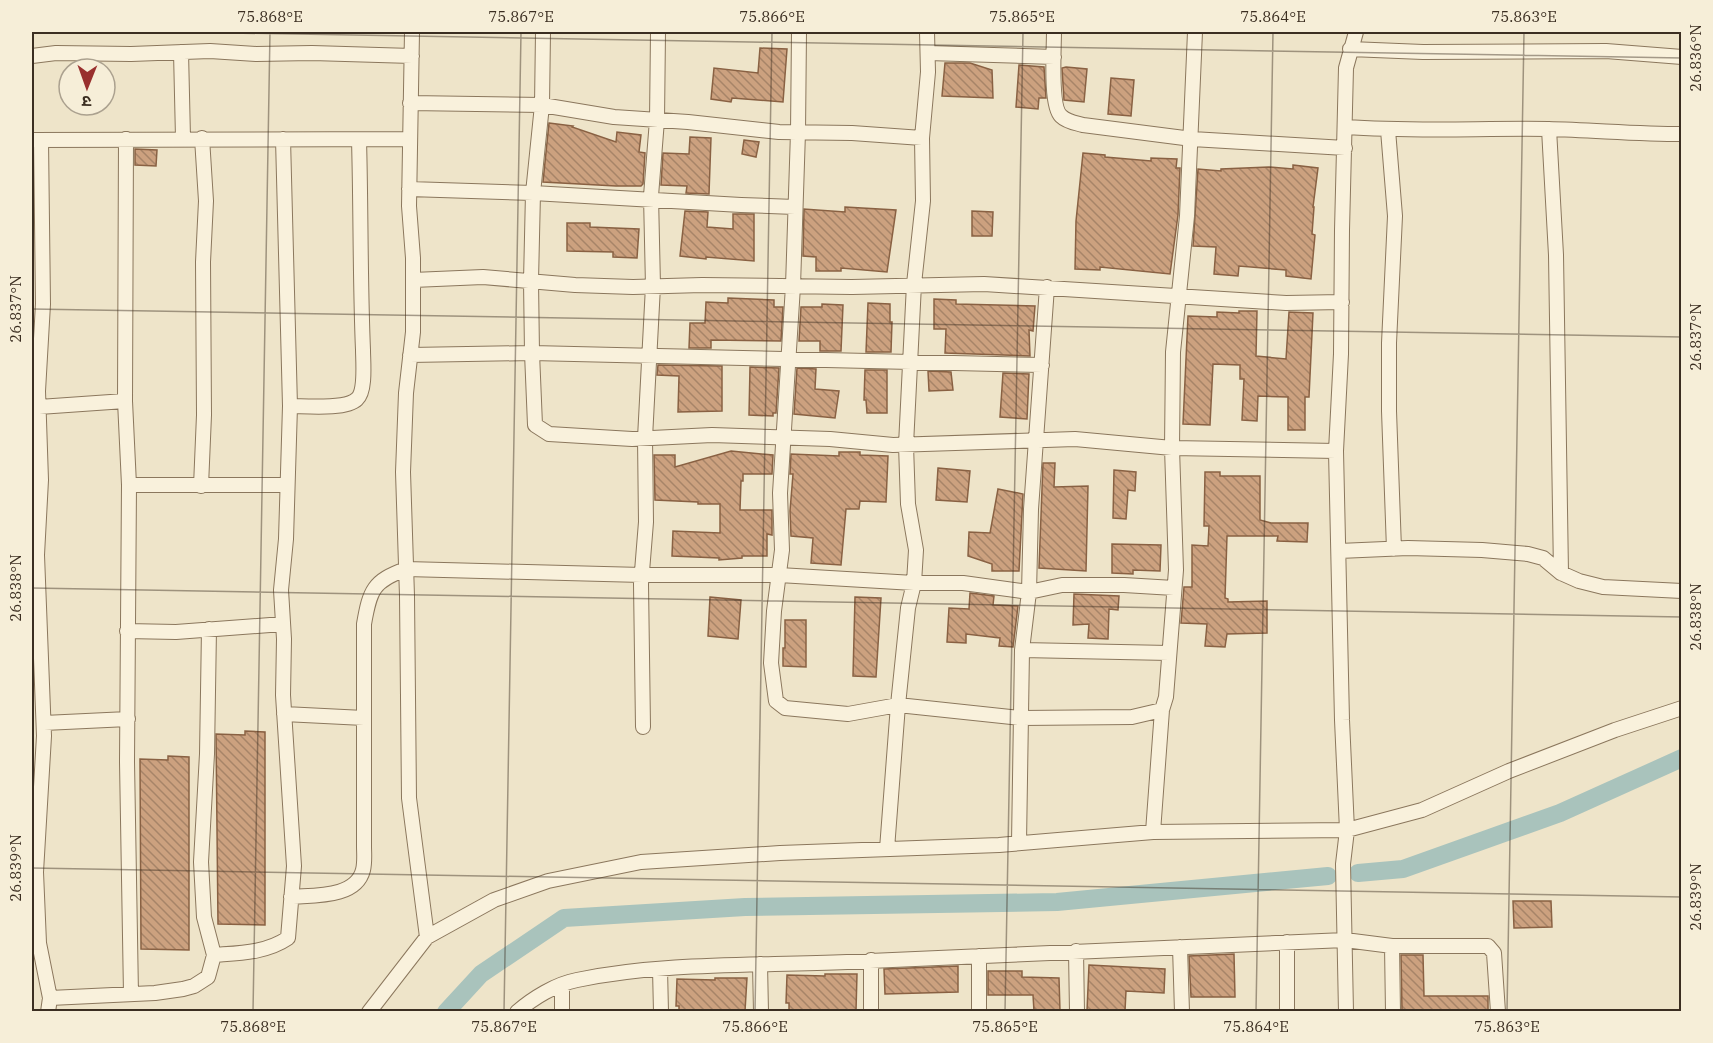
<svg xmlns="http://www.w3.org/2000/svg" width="1713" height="1043" viewBox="0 0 1713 1043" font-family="'IBM Plex Serif','Noto Sans Devanagari',serif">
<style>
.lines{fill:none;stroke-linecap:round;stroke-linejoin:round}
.canal{stroke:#a9c3bc;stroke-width:18}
.building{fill:url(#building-back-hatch);stroke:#896143;stroke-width:1.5}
.street-casing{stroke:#8b775d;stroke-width:16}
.street{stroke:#f9f1dc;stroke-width:14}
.ticks{fill:none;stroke:#3b2e21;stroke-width:1.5;stroke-opacity:0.45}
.neatline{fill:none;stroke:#3b2e21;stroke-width:2}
.ticks-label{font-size:15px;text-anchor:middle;fill:#3b2e21}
</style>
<defs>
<pattern id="building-back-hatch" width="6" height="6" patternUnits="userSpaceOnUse" patternTransform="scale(1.5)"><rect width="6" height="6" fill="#cca17f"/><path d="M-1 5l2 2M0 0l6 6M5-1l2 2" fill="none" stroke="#a78468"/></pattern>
</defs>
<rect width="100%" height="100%" fill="#eee4c9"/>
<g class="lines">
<path class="canal" d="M1358 873 1403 869 1560 813 1682 758
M446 1012 481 974 564 918 745 907 1057 902 1328 876"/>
</g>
<path class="building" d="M760 48 787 49 783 102 732 98 731 102 711 99 714 68 758 73Z
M945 63H970L992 70 993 98 942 96Z
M1019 65 1044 67 1046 98H1039L1038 109 1016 107Z
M1066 67 1087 69 1084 102 1064 100 1062 68Z
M1111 78 1134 80 1131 116 1108 114Z
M549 123 573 126 572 127 616 142 617 132 641 135 639 152 645 153 643 184 641 186H616L543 182Z
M690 137 711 138 709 194 686 193 687 186 661 185 663 153 689 154Z
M744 140 759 142 756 157 742 154Z
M135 149 157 150 156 166 135 165Z
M1083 153 1105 155V157L1151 161V158L1177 159 1176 168H1180L1178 215 1170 274 1100 267V270L1075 269 1076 221Z
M1293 165 1318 168 1313 207H1314L1312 234 1315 235 1311 279 1286 276V270L1239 266 1238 276 1214 274 1216 247 1193 246 1198 169 1221 171V169L1269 167 1293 169Z
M845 207 896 210 887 272 841 268V271H816V257L803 256 804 209 845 212Z
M685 211 708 212 707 227 733 229V214H754V261L706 257V259L680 256Z
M972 211 993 212 992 236H972Z
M567 223H590V227L639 229 637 258 613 257V252L567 251Z
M728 298 774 300V307H783L781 341 711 340V348H689L690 323H705L706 302 728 303Z
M934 299 956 300V304L1035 306 1033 331 1029 330 1030 356 945 353 946 329H934Z
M868 303 890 304V322H892L891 352H866Z
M822 304 843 305 841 351H820V341H799L801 307H822Z
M1239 311H1257L1256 356 1286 359 1289 312 1313 313 1309 397H1305V430H1288V397L1258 396 1257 421 1242 420 1244 379H1240V365L1213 364 1210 425 1183 424 1188 316 1217 317V312L1239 313Z
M658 365 722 366V411L678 412 679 376 657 375Z
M750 367 779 368 776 413H773V416L749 415Z
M797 368 816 369 815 389 839 391 835 418 794 414Z
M865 370H887V413H867L866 400H864Z
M928 371 951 372 953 390 929 391Z
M1003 373 1029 374 1027 419 1000 417Z
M731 451 773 455 772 474H743V481H741L740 510H772V535L767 534V556H742V558L719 560V558L672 556 673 531 720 533V504H698V502L655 500 654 455H675V467Z
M839 452H860V455L888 456 886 502 860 501 859 509H846L841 565 811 563 813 538 791 536 790 511 793 474H790L791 454 839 456Z
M1043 463H1055L1054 487 1088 486 1086 571 1039 568Z
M938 468 970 471 967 502 936 500Z
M1114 470 1136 472 1135 491 1128 490 1126 519 1113 518Z
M1205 472H1220V476H1260V520L1271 523H1308L1307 542 1277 541 1278 536H1227L1225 598 1228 599V602L1267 601V633L1227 634 1225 647 1205 646 1207 624 1181 623 1184 587H1192V545L1208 546 1209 526H1204Z
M998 489 1023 494 1019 571H992V564L968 556 969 532 990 533Z
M1112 544 1161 545 1160 571 1133 570V574L1112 573Z
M970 593 994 596 993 605 1018 606 1013 647 999 646 1000 638 966 634V643L947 642 949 608 969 609Z
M1074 594 1119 596 1118 610 1109 609 1108 639 1088 638 1089 624 1073 625Z
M710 597 741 600 738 639 708 636Z
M855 597 881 598 876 677 853 676Z
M785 620H806V667L783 666V648H785Z
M245 731 265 732V925L218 924 216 734 245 735Z
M168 756 189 757V950L141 949 140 759 168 760Z
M1513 901H1551L1552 927 1514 928Z
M1234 954 1235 997H1191L1189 956Z
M1401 955H1423L1424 996H1488V1011H1402Z
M1089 965 1165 969 1164 993 1126 991 1125 1011H1087Z
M958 966V992L885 994 884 969Z
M988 971H1022V977L1059 978 1060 1011H1034L1033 995H988Z
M825 974H857L856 1011H789V1003H786L787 975 825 976Z
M715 978H747L745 1011H679V1006H676L677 979 715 980Z"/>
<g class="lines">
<defs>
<path id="street" d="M543 32 542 105 533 193 531 281 532 353 535 425 549 434 632 439 712 435 830 439 893 445 1075 439 1172 448 1336 451
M799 32 798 132 793 286 780 493 782 550 774 611 771 663 776 701 785 708 848 714 898 705 1021 718 1132 717 1162 710 1166 697 1176 570 1172 448 1173 352 1187 216 1195 32
M1054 32C1054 49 1050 106 1061 116 1067 122 1076 123 1083 125L1192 139 1345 148
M1350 49 1423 52 1606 51 1682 57
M181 52 183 138
M928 53 1054 57
M32 56 56 53 131 54 210 51 256 54 312 53 412 56
M410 103 542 105 614 117 688 122 779 132 852 133 922 138
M1346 127C1413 132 1481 128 1548 129 1593 130 1637 134 1682 134
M1549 129 1556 255 1561 573
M1388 130 1395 216 1389 343V411L1394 549
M126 139 125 401 129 485 127 762 131 994
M283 139 290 406
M32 140 409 139
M41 140 43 304 38 391 41 480 37 555 44 736 36 872 39 943 50 998
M409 189 533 193 741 205 795 207
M413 280 483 277 575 285 633 287 702 285 852 287 984 284 1286 303 1342 302
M410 355 532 353 1042 365
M39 407 125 401
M129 485H287
M201 486 204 415 203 262 206 201 202 138
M1339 551 1408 548 1482 550 1528 554 1543 558 1561 573 1579 581 1603 587 1682 591
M209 629 207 754 201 862 204 917 214 955
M127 631 176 632 283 624
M1022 650 1169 653
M284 714 364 718
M44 723 128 719
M643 727 641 584 646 522 645 438 653 286 651 196 657 120 658 32
M1153 832 1162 710
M1019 843 1022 650 1029 592 1031 509 1047 287
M887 849 898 705 908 608 914 583 916 550 908 504 906 445 914 284 923 201 922 138 928 72 927 32
M291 897C314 895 356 898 363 870 365 862 364 853 364 846V624C370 590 373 581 406 569L642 575H779L914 583H963L1029 592 1062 585H1124L1174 588
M427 937 494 900 548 881 641 862 780 853 999 845 1153 832 1347 830 1422 810 1509 771 1615 730 1682 708
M1287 942V1012
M1392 946H1488L1494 953 1498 1012
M1180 947 1182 1012
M1076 951 1077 1012
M979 956V1012
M871 960V1012
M760 964 761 1012
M660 969 661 1012
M48 1012 50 998 155 993 183 989 194 986 208 977 214 955C239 953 266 953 288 938L294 866 283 695 284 639 281 590 286 539 290 406C305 406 346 410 357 399 366 391 363 361 363 350 360 280 361 210 359 140
M369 1012 427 937 409 798 407 596 403 472 406 393 413 332V258L409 206 412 32
M517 1012C533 998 556 984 577 980 665 962 757 966 847 962 1013 954 1179 947 1345 940L1392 946 1393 1012
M562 1012V986
M1346 1012 1343 864 1347 830 1342 720 1336 451 1341 354 1342 230 1346 68 1356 32"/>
</defs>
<use href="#street" class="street-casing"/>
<use href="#street" class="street"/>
</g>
<path class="ticks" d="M176 32 1682 58M32 309 1682 337M32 588 1682 617M32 868 1682 897M253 1012 270 32M504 1012 521 32M755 1012 772 32M1005 1012 1023 32M1256 1012 1273 32M1507 1012 1524 32"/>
<rect width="1713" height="1043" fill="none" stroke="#f6eed8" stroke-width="66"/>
<g transform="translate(87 87) rotate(181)"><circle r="28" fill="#f6eed8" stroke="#aba18f" stroke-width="1.5"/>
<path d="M0-4.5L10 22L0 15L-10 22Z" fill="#99302e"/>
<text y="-9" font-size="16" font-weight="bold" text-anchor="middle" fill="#3b2e21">उ</text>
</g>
<rect x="33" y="33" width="1647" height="977" class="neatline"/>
<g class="ticks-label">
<text x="270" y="22">75.868°E</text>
<text x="521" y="22">75.867°E</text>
<text x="772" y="22">75.866°E</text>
<text x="1022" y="22">75.865°E</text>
<text x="1273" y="22">75.864°E</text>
<text x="1524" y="22">75.863°E</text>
<text transform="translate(1696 58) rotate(-90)" y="5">26.836°N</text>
<text transform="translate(16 309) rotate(-90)" y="5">26.837°N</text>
<text transform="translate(1696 337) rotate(-90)" y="5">26.837°N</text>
<text transform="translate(16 588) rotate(-90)" y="5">26.838°N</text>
<text transform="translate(1696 617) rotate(-90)" y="5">26.838°N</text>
<text transform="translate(16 868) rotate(-90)" y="5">26.839°N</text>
<text transform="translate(1696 897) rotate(-90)" y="5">26.839°N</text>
<text x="253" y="1032">75.868°E</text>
<text x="504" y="1032">75.867°E</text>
<text x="755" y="1032">75.866°E</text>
<text x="1005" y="1032">75.865°E</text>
<text x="1256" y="1032">75.864°E</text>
<text x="1507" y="1032">75.863°E</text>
</g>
</svg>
